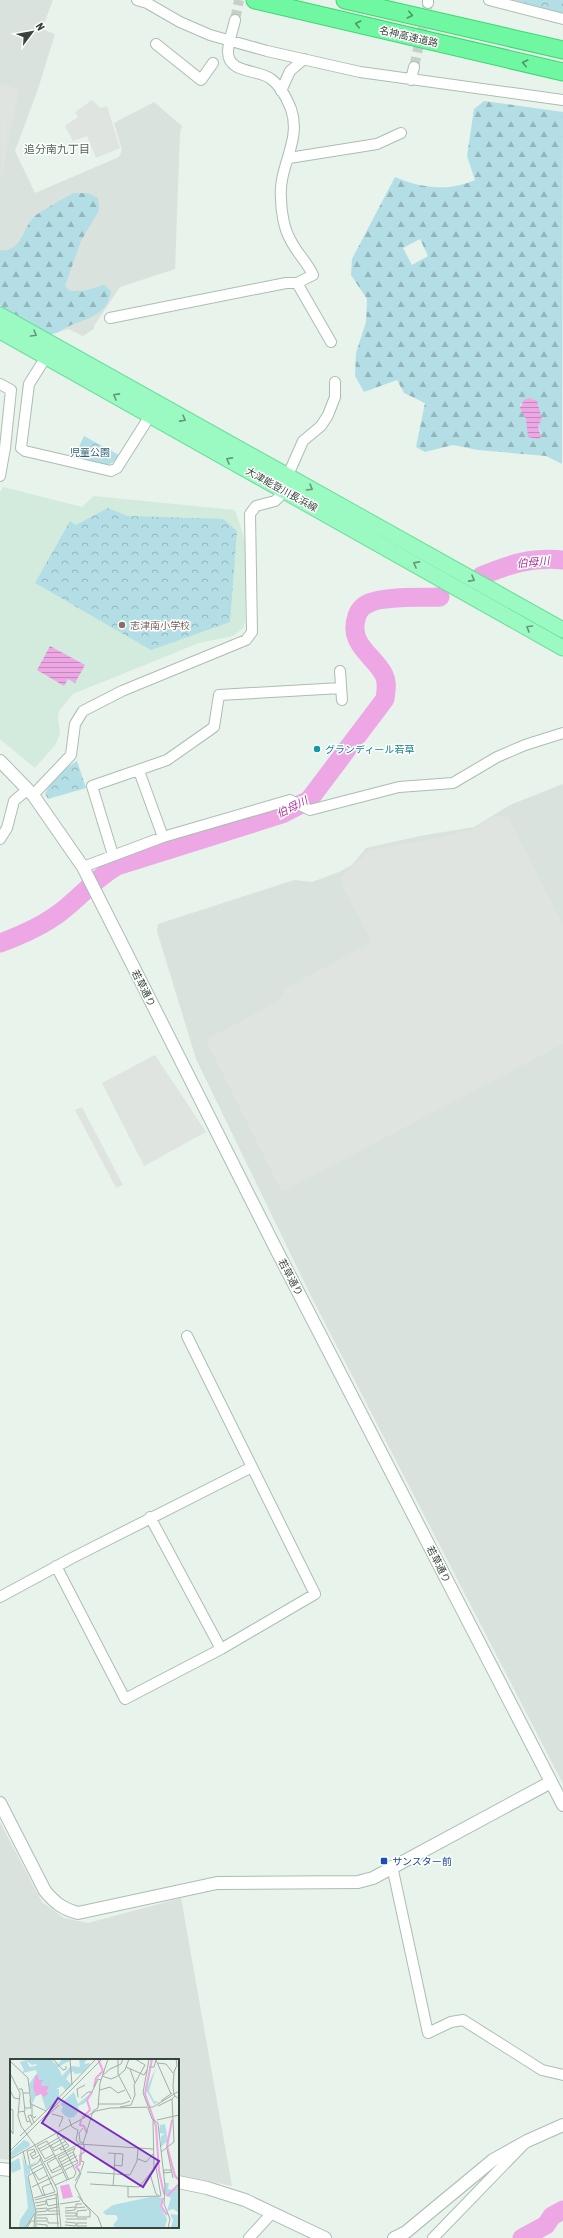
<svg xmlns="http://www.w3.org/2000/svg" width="563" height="2238" viewBox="0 0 563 2238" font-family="'Asap Condensed','Noto Sans JP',sans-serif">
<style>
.industrial{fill:#d9e2dc}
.education{fill:#d2ebdd}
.forest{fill:url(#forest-firs);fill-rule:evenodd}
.park{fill:url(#park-crowns)}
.parking{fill:#dfe4e1}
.water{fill:url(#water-rules)}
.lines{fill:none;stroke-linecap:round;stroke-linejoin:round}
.river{stroke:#eda7e5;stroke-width:19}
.minor-tunnel{stroke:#c5d0c9;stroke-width:10;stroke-dasharray:10 5;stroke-linecap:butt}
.minor-casing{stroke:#abbeb2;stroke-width:12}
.tertiary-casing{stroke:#abbeb2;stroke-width:14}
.primary-casing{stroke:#6bde99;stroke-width:17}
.motorway-casing{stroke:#3fd671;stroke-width:19}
.minor{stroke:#fff;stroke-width:10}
.tertiary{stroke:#fff;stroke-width:12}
.primary{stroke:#9bf9c2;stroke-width:15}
.motorway{stroke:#6ff7a1;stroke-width:17}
.oneway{stroke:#509669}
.oneway2{stroke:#649778}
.education-dot{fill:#8d6e63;stroke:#fff;stroke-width:1.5}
.culture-dot{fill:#0f9aa8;stroke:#fff;stroke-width:1.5}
.transit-dot{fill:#1a4fb4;stroke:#fff;stroke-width:1.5}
.labels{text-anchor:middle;stroke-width:3;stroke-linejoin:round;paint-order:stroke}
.street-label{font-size:10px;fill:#37463c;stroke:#fff}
.park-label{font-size:10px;fill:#2d5e75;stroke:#fff}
.education-label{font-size:10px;fill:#785e54;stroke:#fff;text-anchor:start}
.culture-label{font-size:10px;fill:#0d838f;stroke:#fff;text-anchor:start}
.transit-label{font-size:10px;fill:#164399;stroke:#fff;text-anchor:start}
.neighbourhood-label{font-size:11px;fill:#4f6856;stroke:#fff}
.water-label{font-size:11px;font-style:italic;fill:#ad359e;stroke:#fff}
.inset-river{fill:none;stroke:#eda7e5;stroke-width:2}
.inset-road{fill:none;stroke:#a1aea6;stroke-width:1}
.view{fill:#7b2cbf;fill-opacity:0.15;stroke:#7b2cbf;stroke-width:2}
.inset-edge{fill:none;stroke:#37463c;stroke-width:2}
</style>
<defs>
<pattern id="forest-firs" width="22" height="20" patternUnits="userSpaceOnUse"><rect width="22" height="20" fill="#b3dee5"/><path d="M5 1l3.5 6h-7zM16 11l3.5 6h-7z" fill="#92b6bb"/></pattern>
<pattern id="park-crowns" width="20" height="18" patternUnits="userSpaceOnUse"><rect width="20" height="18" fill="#b3dee5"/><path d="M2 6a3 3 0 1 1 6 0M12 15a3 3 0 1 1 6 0" fill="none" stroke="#92b6bb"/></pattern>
<pattern id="water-rules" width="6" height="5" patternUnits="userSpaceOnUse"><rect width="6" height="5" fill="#eda7e5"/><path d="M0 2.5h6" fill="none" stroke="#c18abb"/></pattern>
</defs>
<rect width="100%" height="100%" fill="#e8f3ec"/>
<path class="industrial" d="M0 0H53L42 29 55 34 38 89 15 151 35 193 119 157 122 150 114 123 154 102 182 126 180 133 175 269 120 287 94 326V329L83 336 68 329 50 335 0 306Z
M563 784V1784L311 1296 196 1059 157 931 158 924 294 880 312 882 339 872 352 865 366 848 420 836 474 827 510 805Z
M0 1822 42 1902 64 1918 88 1923 181 1898 232 2186 178 2175V2060H11V2160L0 2159Z"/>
<path class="education" d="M3 487 82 507 94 496 235 510 245 541V621L243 628 233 636 199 643 73 694 59 711 58 718 60 734 55 745 35 768 0 739V492Z"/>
<path class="forest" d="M484 101 563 112 562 464 546 456 478 450 453 445 425 452 416 447 425 403 404 393 397 380 364 392 355 376 356 353 366 322 367 299 351 275 352 259 395 177C420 188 449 192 475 180L467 156 474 109ZM420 239 428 256 412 265 403 248ZM520 404 539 405 538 409 542 419 538 426 541 433 528 437V425Z
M74 193H88L98 198 99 210 81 241 65 286 70 291H83L104 285 111 291C108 315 88 318 69 326 63 329 58 333 52 334 39 334 11 313 0 305V250C22 253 22 228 35 216 38 213 71 194 74 193Z"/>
<path class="park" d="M514 0H563V14Z
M84 436 119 455C107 474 92 464 73 460Z
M108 508 127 516 223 519 237 531 230 622 151 650 35 583 70 521 76 525Z
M77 761 86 788 48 799 45 794C50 782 66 767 77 761Z"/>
<path class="parking" d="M2 84 19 89 1 179 0 85Z
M92 100 100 108 107 106 120 148 96 158 87 136 73 141 65 126 78 117 75 112Z
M507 815 563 924V1044L282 1192 206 1040 280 1000 286 988 372 942 340 882 341 877 370 850 447 836 475 829 490 817Z
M155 1055 206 1132 144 1166 102 1083Z
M82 1107 123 1185 116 1188 75 1110Z"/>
<path class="water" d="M529 398 537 401 542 419 538 426 541 437 538 439 528 437 526 419 520 408 524 400Z
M50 646 85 665 75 683 68 679 64 686 37 670Z"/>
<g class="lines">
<path class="river" d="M481 576C510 564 531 557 563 560
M0 943C22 935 43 926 62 911 81 896 96 878 117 866L282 814 309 800 385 699C386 690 388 683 384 675 374 655 347 644 357 616 359 609 365 604 372 602 387 596 422 598 440 597
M522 2238 546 2225 552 2216 563 2210"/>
<path class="minor-tunnel" d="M235 20 239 0
M414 67 428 3"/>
<defs>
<path id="minor" d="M137 0 147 3 180 22 210 35 267 51 360 72 563 100
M489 0 563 19
M428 3V0
M156 44 201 80 213 63
M411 80 414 67
M281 91 290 71 304 59
M289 158 377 144 401 133
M297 283 331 342
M110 318 286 283H297L313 275C307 262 296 252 290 239 284 229 281 210 281 198 278 167 302 141 291 109 287 99 281 86 271 79 259 69 228 74 228 52 228 42 233 30 235 20
M46 357 29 384 21 448 25 451 111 471 117 468 153 411
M0 384 11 390 5 448 0 476
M340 671 342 700
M139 771 163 837
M33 795 71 755 75 724 83 711 122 691 246 640 252 632 250 514 256 506 275 501 285 491 288 475 303 441 321 426 328 415 335 397V382
M0 839 7 828 14 801 28 789
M113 855 92 786 167 760 214 727 219 695 341 688
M83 867 163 837 290 800 310 810 399 787 453 783 497 757 525 745 563 733
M150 1517 221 1649
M56 1566 125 1699 221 1649 315 1594 187 1336
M0 1597 72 1558 252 1467
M392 1866 428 2033 451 2022 463 2020 542 2070 563 2075
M249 2238 272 2213
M433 2238 524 2144"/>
<path id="tertiary" d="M0 761 33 795 83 867 277 1251 563 1805
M0 1803 45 1891C55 1903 63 1909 78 1913L217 1883 358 1882 373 1878 551 1782
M0 2169 11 2170
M178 2182 207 2188 245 2200 325 2238
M394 2238 406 2232 493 2160 527 2141 563 2125"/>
<path id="primary" d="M0 315 563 630
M0 331 563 648"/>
<path id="motorway" d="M255 0 563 72
M345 0 563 50"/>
</defs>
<use href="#minor" class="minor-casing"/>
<use href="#tertiary" class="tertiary-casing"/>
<use href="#primary" class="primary-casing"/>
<use href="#motorway" class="motorway-casing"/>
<use href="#minor" class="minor"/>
<use href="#tertiary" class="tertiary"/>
<use href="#primary" class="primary"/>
<use href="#motorway" class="motorway"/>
</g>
<defs><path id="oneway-chevron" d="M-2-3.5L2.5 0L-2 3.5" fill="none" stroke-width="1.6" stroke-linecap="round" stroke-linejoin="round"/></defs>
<g class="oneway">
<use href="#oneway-chevron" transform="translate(410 15) rotate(13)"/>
<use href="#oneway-chevron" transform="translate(358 24) rotate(-167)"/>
<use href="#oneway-chevron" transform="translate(525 63) rotate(-167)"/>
</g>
<g class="oneway2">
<use href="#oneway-chevron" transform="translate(34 334) rotate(30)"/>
<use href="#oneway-chevron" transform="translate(116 396) rotate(-151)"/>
<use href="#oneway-chevron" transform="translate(183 419) rotate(29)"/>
<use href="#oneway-chevron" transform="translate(229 460) rotate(-151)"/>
<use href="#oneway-chevron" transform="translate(310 488) rotate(30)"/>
<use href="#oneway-chevron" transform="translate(416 564) rotate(-151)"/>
<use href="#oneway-chevron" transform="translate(472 579) rotate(29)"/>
<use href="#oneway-chevron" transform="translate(529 628) rotate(-150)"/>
</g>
<circle class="education-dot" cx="122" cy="625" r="4"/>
<circle class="culture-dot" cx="317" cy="749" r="4"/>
<rect class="transit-dot" x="380" y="1857" width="8" height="8" rx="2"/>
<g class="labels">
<g class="street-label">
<text transform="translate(409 36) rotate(13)" y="4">名神高速道路</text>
<text transform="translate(282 489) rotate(29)" y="4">大津能登川長浜線</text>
<text transform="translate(144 988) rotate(63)" y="4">若草通り</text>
<text transform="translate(291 1277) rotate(62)" y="4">若草通り</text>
<text transform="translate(439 1564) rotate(63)" y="4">若草通り</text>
</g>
<g class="park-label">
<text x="90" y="456">児童公園</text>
</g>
<g class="education-label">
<text x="130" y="629">志津南小学校</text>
</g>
<g class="culture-label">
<text x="325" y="753">グランディール若草</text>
</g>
<g class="transit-label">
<text x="392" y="1865">サンスター前</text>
</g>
<g class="neighbourhood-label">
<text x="57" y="153">追分南九丁目</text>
</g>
<g class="water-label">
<text transform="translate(533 562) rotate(-5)" y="4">伯母川</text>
<text transform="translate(292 807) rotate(-27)" y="4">伯母川</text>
</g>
</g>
<g transform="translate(10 2059)">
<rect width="169" height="169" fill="#e8f3ec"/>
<path d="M20 0 17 3 20 8 43 3 48 6 52 0H63L48 8 52 17 61 7 70 8 69 0H78L74 4 76 5 79 4 80 5 72 14 65 15 63 12 59 15 56 20 62 26 56 32 52 27 46 30 27 15 26 11 12 14 14 11 10 3ZM146 8 139 32 144 42 149 43 144 45 136 31ZM64 33 68 45 81 34 75 44 68 47 69 52 64 58 59 59 54 56 51 52 53 48 50 45ZM155 65 159 87 156 83 151 88V77L155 75 149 74 150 66ZM14 81 19 83 20 87 0 99V94ZM12 94 15 105 20 106 29 100 20 108V115L17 116 26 153 15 169H9L10 161 18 149ZM155 124H159L158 130 162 131 169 125V154L163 150 157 152 161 139 155 136ZM145 137 152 139 150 147 157 160 155 169H106L103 166 108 160 106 156H96L93 153 103 146ZM160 155 169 156V169H161L163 161Z" fill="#b3dee5"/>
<path d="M20 0H43V6L48 12 49 22 46 30H49V39L36 51 31 35 26 37 22 45 19 25 30 10 26 5 22 6 17 2Z" fill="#b3dee5"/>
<path d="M9 99 11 110 2 114 0 104Z" fill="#b3dee5"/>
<path d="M28 16 29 21H34L31 24V27H39L36 33 39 34 35 38 31 35 26 37 23 28 25 17ZM59 125 63 138 53 140 50 127Z" fill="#eda7e5"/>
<path class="inset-river" d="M142 0 135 35 146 67 149 112 154 135M84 28 86 19 93 12 88 0M72 59 80 51 77 41 82 33M71 61 70 66 74 67 77 74M162 61 157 87 165 117 169 121M69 111 66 108 70 105V96L74 93V85M157 137 169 125M153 139 151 147 157 156"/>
<path class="inset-road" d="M43 0 53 11 56 10V7M60 0 62 26M108 0V15L121 40M166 0 167 6 164 13 163 27 164 36 169 40M146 1 161 35M0 2 18 19 21 45 36 52 86 0M148 4 156 5 163 14M116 8 134 16 137 11M139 8H144L146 1M120 10 125 24M0 14 10 34 8 57 11 67 24 85 47 130 51 169M93 16 100 10 111 5 113 0M92 17 101 20 108 17 115 11 119 0M9 30H12L13 34H19M0 31 4 39 10 40M90 31 100 28 108 34 115 31M68 38 67 30 75 26M71 39 78 33H82L88 20 91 21M151 42 162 34M88 45H112L120 42M22 46V56L24 59 26 57M138 47 133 34 139 0M148 47 162 40M110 48 121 46 125 36 124 26 135 6 125 0M15 49H21L20 41M138 49 142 60 148 64 155 127 154 145 160 160 158 169M0 50 3 51V75L0 70M14 52 17 63 20 62M9 53 15 52 13 34M42 55 53 58 49 68M36 58 49 46M59 60 62 68 68 71 66 81 69 85M147 61 169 56M22 66 18 57 21 56 24 64M73 69 69 74 70 83 74 84M10 77 36 52M73 85 83 52 88 49 90 24 98 0M41 86 44 92 57 85M68 86 71 90V102L74 103 71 112M43 89 56 82M29 90 52 77M157 90 163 119M0 92 92 0M13 92 16 105M17 92 24 90 26 95 21 98M17 92 20 106M25 92 20 95 23 100 30 96M31 92 54 79M151 93 164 83 162 40 165 37M98 94 113 95 112 107 104 106M44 95 35 100 27 87 37 82 52 110 57 121M46 99 37 104 42 114 51 110M0 100 86 52 100 49 143 48 169 32M49 100 63 93M128 100 136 103 143 95M34 103 69 85 143 90M51 103 65 95M53 108 68 101M146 108 151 137M21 111 32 105M55 111 68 104 63 93M161 111H154V114L162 113M41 112 67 97M24 113 29 121 38 116M77 113 120 116 127 102 128 90M104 115 105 95M140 115 146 135 149 137M59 121 48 98 65 89 63 93M65 122 70 114 68 110 71 114 65 127 73 143 88 158 92 169M80 125 129 128 144 110 143 61M45 126 64 118 66 113 56 93 55 92 54 90 53 87 47 76 50 75 59 87 54 90 51 91 50 89M103 127 104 115M22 128 53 113M118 128V138L151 137M46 135 48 169M33 137 23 114 34 108M35 137 32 128 42 124M68 137 80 152V158H67V152L77 151M24 139 45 133 30 100M47 139 36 141 38 147 48 145M25 141 47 135M25 144 36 142V145L26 147M50 145 70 142M72 145H66V149L75 148M48 148 38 150V152H49M55 149 65 148V151L55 152M26 150 37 149V152L26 153V169M55 154H66V157H55M27 156 49 155M56 160H77M27 162H37V159H27M38 162V164H49M27 165 37 166V169M55 166 66 167V164L55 163M77 167H67V164H77M15 169 26 153 18 117 23 114 20 108 28 104 31 98M17 169 21 162H25M24 169 25 155"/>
<path class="view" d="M48 39 149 102 133 128 32 64Z"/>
<rect width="169" height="169" class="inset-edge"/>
</g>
<g transform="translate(32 32) rotate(58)" stroke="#ffffff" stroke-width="3" paint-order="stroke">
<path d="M0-3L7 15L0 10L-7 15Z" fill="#37463c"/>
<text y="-6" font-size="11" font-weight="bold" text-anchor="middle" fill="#37463c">N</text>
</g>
</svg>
